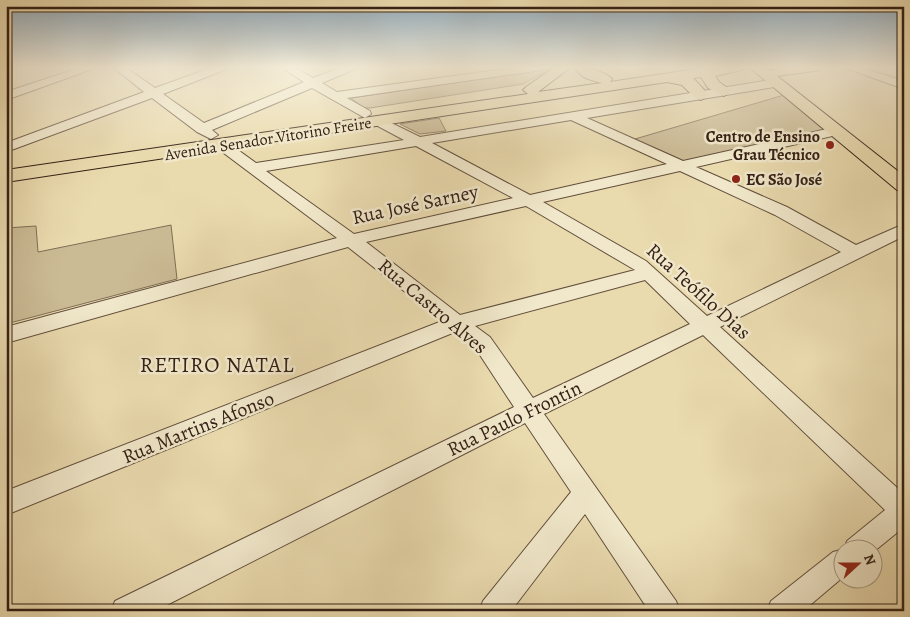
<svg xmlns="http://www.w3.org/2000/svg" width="910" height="617" viewBox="0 0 910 617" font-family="Alegreya,serif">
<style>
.green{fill:#cbbb95;stroke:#806e56}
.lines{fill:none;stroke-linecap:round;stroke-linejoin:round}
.minor-casing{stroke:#624f3c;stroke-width:2}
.major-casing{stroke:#342016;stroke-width:2}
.minor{fill:#f1e8cb;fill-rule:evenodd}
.major{fill:#eadbaf;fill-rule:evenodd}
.poi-dot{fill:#8f2418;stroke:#f1e8cb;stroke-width:2}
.labels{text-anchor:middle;stroke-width:5;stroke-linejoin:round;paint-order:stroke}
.far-poi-label{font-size:16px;font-weight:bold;fill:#342016;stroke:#f1e8cb;text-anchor:end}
.far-street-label{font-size:16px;fill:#342016;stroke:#f1e8cb}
.street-label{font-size:20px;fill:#342016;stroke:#f1e8cb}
.quarter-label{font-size:22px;letter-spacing:1px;fill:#342016;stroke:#f1e8cb}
</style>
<rect width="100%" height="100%" fill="#eadbaf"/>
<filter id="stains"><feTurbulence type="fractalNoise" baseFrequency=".004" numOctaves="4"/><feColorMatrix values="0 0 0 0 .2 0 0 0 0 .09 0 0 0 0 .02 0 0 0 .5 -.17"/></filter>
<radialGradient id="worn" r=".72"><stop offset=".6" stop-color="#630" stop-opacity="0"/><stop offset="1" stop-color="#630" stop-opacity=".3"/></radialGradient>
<path class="green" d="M553 68 523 84 370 108H363L351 98Z
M784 95 824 128 823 130 684 161 635 139Z
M439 118 446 131 420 134 400 124Z
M171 225 177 279 6 324V228L36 226 38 252Z"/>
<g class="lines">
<defs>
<path id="minor" d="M82 67H98L6 100V92Z
M113 67H125L155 88 213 67H228L227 69 163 94 204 123 304 82 281 67H294L313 78 342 67H356L355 69 322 83 337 92 520 67H548L542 70 347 98 370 111 371 114 365 118 312 88 212 130 218 135 211 139 197 132 152 98 6 152V143L144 92Z
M843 67H859L904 81V89Z
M776 79 780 80 782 83 780 86 587 118 683 161 836 127 841 128 843 131 841 134 696 167 787 207 856 245 904 224V236L720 327 904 494V527L872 553V550H842V578L803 611H767L771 601 833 552 844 549 847 541 885 510 703 335 544 414 676 601 680 611H649L585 514 511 611H479L483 601 571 492 525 423 155 611H111L115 601 514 407 476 349 455 332 6 515V491L442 321 348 247 6 343V327L337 238 217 148 215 145 217 142H227L256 163 404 140 374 124 372 121 379 117 420 137ZM571 120 667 164 530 195 432 143ZM416 146 513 198 354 234 266 171ZM680 171 775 215 841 252 707 316 646 261 543 202ZM526 206 635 270 460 315 366 242ZM645 280 690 324 533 398 490 337 475 326Z"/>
<path id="major" d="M555 67H571L538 92 602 83C591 80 579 78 575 67 585 67 605 71 612 79L610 82 710 67H744L742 70 715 76 719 82 732 91 724 96 708 88 701 77 693 78 709 95 701 100 695 98 682 85 667 82 6 182V170L528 94 523 90 526 87Z
M749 67H765L770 71 783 67H821L819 70 814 71 777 76 904 176V192L897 190Z"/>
</defs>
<use href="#minor" class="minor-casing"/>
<use href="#major" class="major-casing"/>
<use href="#minor" class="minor"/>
<use href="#major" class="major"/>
</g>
<linearGradient id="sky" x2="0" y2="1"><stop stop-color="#90aabc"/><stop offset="0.44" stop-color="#f6efdb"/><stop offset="1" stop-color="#f6efdb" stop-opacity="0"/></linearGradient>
<rect width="910" height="153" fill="url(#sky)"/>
<g class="poi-dot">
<circle cx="830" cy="145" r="5"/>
<circle cx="736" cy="179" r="5"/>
</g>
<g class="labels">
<g class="far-poi-label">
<text x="820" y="142">Centro de Ensino<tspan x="820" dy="18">Grau Técnico</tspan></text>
<text x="746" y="185" text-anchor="start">EC São José</text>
</g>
<g class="far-street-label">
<text transform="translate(268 138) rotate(-9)" y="6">Avenida Senador Vitorino Freire</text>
</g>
<g class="street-label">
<text transform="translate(415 204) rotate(-12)" y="7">Rua José Sarney</text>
<text transform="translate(699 291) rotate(42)" y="7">Rua Teófilo Dias</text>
<text transform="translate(433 306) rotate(40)" y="7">Rua Castro Alves</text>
<text transform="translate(514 418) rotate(-26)" y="7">Rua Paulo Frontin</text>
<text transform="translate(198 427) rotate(-22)" y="7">Rua Martins Afonso</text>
</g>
<g class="quarter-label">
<text x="217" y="372">RETIRO NATAL</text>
</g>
</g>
<rect width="910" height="617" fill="none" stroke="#eadbaf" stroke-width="25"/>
<rect x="8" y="8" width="895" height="602" fill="none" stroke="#342016" stroke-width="2.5"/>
<rect x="12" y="12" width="885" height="592" fill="none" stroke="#342016"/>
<g transform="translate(858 564) rotate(69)"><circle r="24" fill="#f1e8cb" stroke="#a59883"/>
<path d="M0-4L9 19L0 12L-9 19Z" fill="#8f2418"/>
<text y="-8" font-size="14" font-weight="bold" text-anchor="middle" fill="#342016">N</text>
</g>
<rect width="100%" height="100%" filter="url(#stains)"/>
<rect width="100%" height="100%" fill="url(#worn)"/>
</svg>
